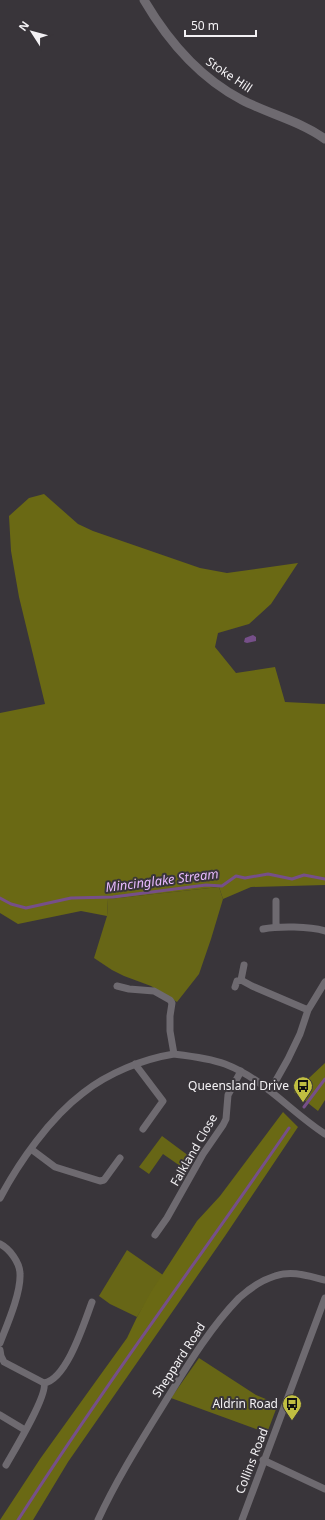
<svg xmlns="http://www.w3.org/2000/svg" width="325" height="1520" viewBox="0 0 325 1520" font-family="'Noto Sans',sans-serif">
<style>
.green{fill:#676616}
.forest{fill:#6a6914}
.water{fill:#764f89}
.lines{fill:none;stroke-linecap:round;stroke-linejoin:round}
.stream{stroke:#764f89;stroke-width:3}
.minor{stroke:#6e6a70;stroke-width:7}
.tertiary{stroke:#6e6a70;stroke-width:9}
.labels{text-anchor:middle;stroke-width:4;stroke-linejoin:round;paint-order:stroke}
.street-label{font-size:12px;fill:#f3f1f4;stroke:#39353a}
.poi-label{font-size:12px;fill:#f3f1f4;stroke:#39353a;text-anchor:end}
.water-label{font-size:13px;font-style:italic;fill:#e6b8fc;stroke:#39353a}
</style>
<rect width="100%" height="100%" fill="#39353a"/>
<path class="green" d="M219 887 223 899 211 939 199 974 177 1002 151 986 124 976 112 970 94 958 107 916 108 899Z
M162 1136 193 1159 186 1170 163 1154 149 1174 139 1167Z
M127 1250 163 1275 137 1317 110 1304 99 1296Z
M199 1358 256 1395 278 1404 267 1433 171 1398Z"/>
<path class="forest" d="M44 494 78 524 93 531 200 568 227 573 298 563 271 604 249 624 218 633 215 647 236 673 275 667 285 702 325 704V885L251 887 223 899 219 887 108 899 107 916 81 911 18 924 0 913V713L45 704 19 597 11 551 9 516 29 498Z
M325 1063V1100L318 1111 294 1092Z
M283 1112 298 1127 225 1236 68 1462 33 1520H0L40 1459 96 1381 127 1338 137 1317 151 1292 197 1221 220 1196Z"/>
<path class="water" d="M253 635 256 637V641L247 643 244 642 245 638Z"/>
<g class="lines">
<path class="stream" d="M0 898 11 904 26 908 71 898 113 897 206 885 222 886 236 876 245 878 268 874 292 879 304 875 325 879
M304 1107 325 1079
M18 1520C104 1386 199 1259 289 1128"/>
<path class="minor" d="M276 901V927
M263 929C278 926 310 926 325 931
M241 980 244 965
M117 986 129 989 154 991 170 1000 172 1003 170 1016V1031L174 1054
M235 987 237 981 241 980 252 986 308 1010
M135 1064 163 1101 143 1129
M270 1091 288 1059 300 1034 308 1010 325 982
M31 1149 55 1167 100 1181 104 1180 120 1158
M0 1198C19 1162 50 1118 83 1093 108 1073 143 1059 174 1054 191 1056 209 1058 225 1064 264 1079 291 1112 325 1134
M155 1235 167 1218 203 1154 223 1125 226 1119 228 1095 241 1071
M0 1244C10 1249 20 1263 20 1274 21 1293 7 1325 0 1343
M0 1350 1 1356 4 1362 44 1383C48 1395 14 1451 6 1465
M44 1383C67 1379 84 1323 92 1302
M0 1415 25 1430
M263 1460 325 1489
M98 1520C115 1483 136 1449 157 1415 182 1375 206 1332 239 1298 249 1289 262 1280 275 1276 292 1270 308 1276 325 1280
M242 1520 325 1298"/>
<path class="tertiary" d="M144 0C168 41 200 78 242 100 269 114 300 121 325 139"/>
</g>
<defs>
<symbol id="bus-pin" viewBox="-11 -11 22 30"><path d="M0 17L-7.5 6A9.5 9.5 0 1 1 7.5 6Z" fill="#c0be41" stroke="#39353a"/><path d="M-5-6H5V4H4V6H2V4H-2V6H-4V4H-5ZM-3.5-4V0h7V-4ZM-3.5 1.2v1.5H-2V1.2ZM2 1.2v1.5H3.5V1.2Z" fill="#111"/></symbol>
</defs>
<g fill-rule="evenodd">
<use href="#bus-pin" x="292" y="1075" width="22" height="30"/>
<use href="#bus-pin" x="281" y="1393" width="22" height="30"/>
</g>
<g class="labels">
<g class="street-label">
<text transform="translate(229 75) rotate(34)" y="4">Stoke Hill</text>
<text transform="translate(194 1150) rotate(-60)" y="4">Falkland Close</text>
<text transform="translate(179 1360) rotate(-57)" y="4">Sheppard Road</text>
<text transform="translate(252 1461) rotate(-69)" y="4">Collins Road</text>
</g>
<g class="poi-label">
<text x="289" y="1090">Queensland Drive</text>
<text x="278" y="1408">Aldrin Road</text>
</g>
<g class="water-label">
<text transform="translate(162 880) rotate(-7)" y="5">Mincinglake Stream</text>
</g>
</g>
<g transform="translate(32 32) rotate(306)" stroke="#39353a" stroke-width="3" paint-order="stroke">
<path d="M0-3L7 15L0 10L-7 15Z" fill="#f3f1f4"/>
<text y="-6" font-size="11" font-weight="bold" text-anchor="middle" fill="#f3f1f4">N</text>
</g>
<path d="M185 30v6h71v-6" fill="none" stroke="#f3f1f4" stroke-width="2"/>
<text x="191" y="30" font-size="12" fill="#f3f1f4" stroke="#39353a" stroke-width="3" paint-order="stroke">50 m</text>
</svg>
